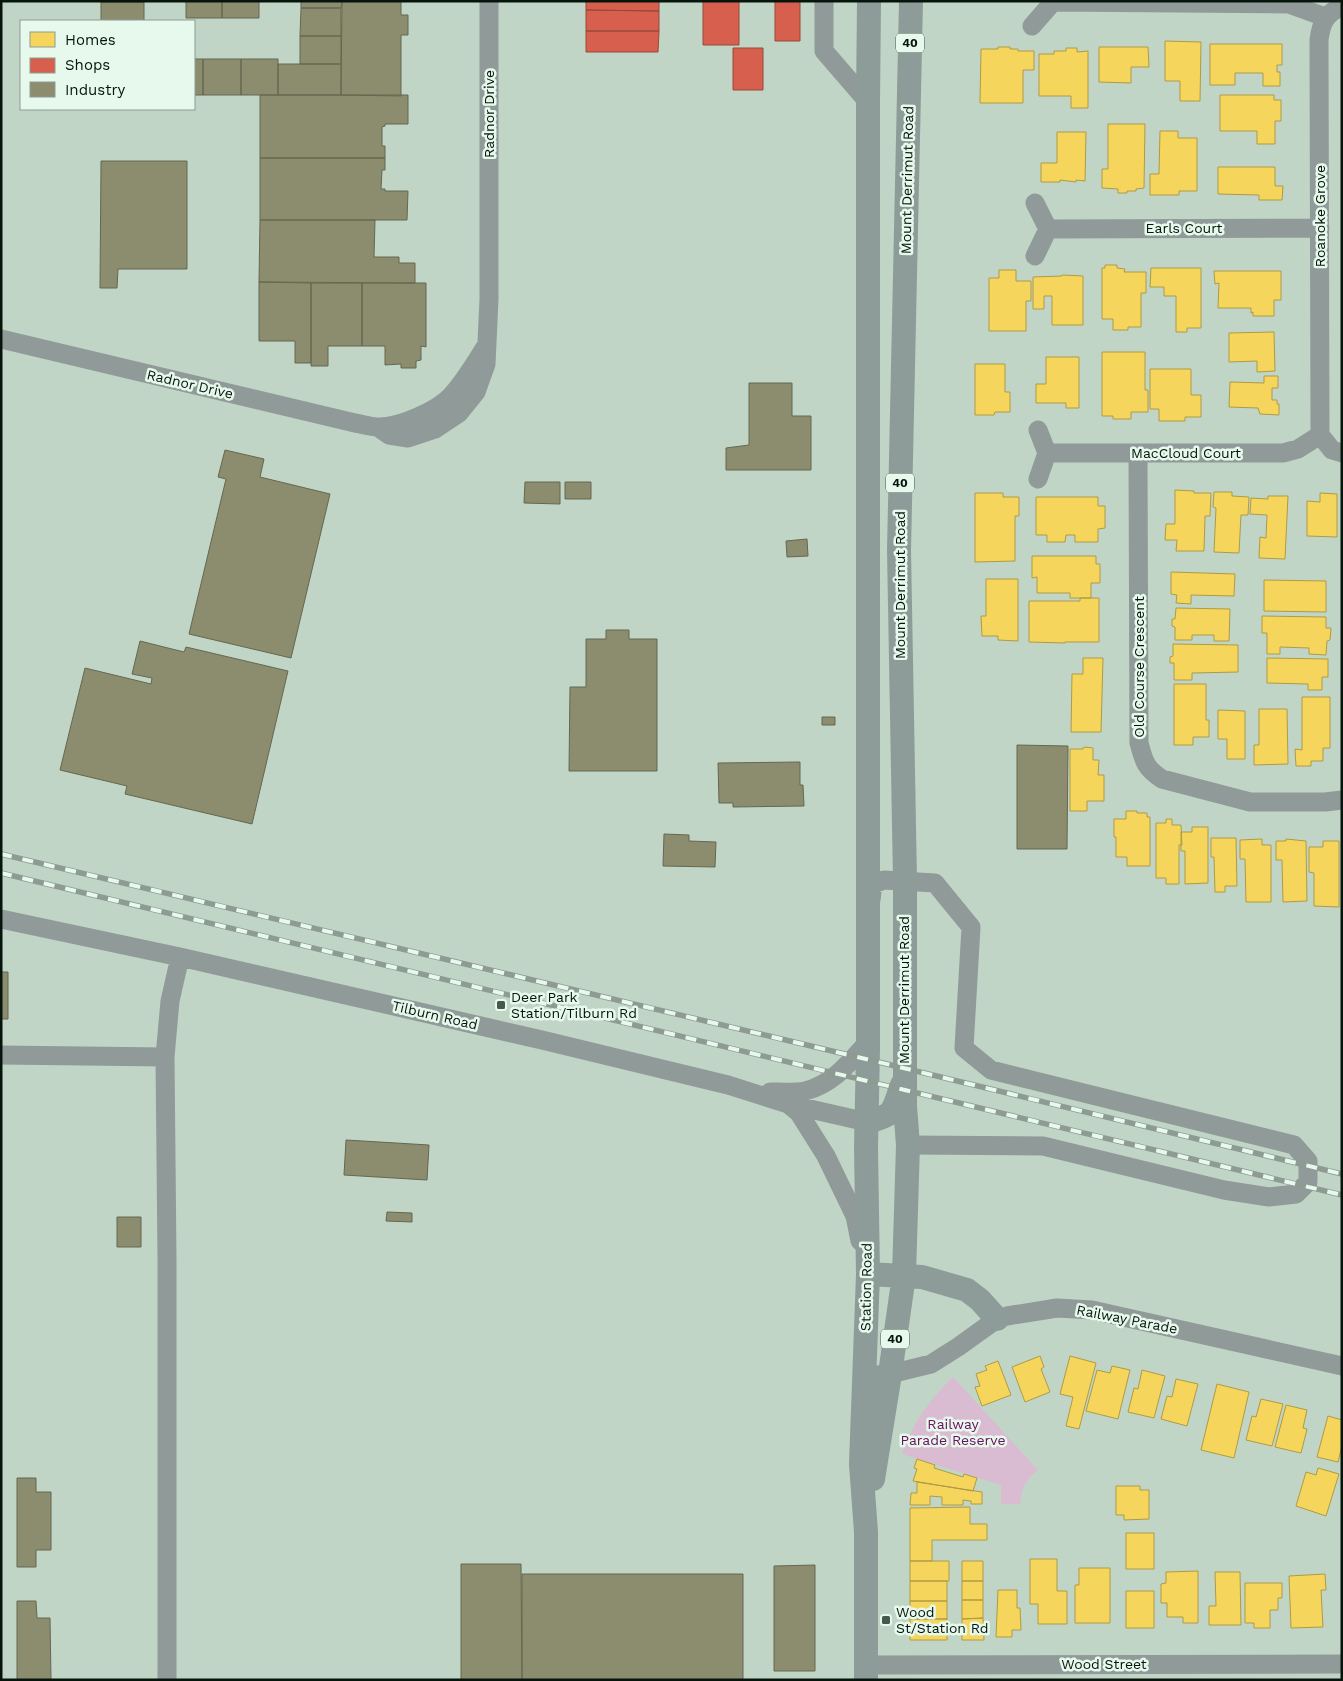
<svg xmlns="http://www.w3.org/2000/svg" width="1343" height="1681" viewBox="0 0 1343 1681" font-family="'Work Sans',sans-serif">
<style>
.green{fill:#d9bbd2}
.homes{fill:#f6d55c;stroke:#ae9b44}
.shops{fill:#d6604d;stroke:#984939}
.industry{fill:#8c8c6e;stroke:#646850}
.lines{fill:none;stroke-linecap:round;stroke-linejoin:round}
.minor{stroke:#909a99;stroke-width:19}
.major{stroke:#8d9c98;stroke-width:24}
.rail-casing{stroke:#8d9b93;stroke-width:5.5}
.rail{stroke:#e6f9ec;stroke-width:4;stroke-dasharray:11;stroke-linecap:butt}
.poi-dot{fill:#47584c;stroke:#e6f9ec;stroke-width:2}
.labels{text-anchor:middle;stroke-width:5;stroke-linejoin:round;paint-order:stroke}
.shield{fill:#e6f9ec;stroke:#49594e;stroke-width:1}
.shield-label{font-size:12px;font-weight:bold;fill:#06140b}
.street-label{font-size:14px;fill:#06140b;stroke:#e6f9ec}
.poi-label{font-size:14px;fill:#06140b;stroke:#e6f9ec;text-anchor:start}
.park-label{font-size:14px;fill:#6c0d5e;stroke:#e6f9ec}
</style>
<rect width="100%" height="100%" fill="#c0d5c6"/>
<path class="green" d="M953 1377 1038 1470C1026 1479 1021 1489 1020 1504H1001V1485L902 1454C913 1423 929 1400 953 1377Z"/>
<path class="homes" d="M1165 41 1201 42 1200 101H1180V81H1165Z
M1210 44H1282V65H1277V72H1280V86H1263V73H1235V85H1210Z
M998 47H1010V49H1018V51H1034V70H1023V103H980L981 49H998Z
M1099 47H1148L1149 67H1131V83L1099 82Z
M1066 48H1077V52L1088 51V108H1071V96H1039V54H1054V51H1066Z
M1220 95H1274V100H1281V121H1275V144H1257V131H1220Z
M1108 124H1145L1144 188 1136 189V191H1127V193H1118V189L1102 188V169H1108Z
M1160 131H1178V138H1197V191H1179V195H1150V174H1159Z
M1057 132H1086L1085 181 1076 180V182L1060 180V182H1041V163H1057Z
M1218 167H1275V186H1283L1282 200H1259V195L1218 194Z
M1105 265H1117V268L1125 269 1124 272H1146V293H1141V327H1128V330H1113V319H1102V268H1105Z
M1151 268H1201V328H1187V332H1176V296H1164V287H1150Z
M999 270H1016V281H1031V301H1026V331H989V278H999Z
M1214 271H1281V300H1274V316H1253V312L1251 313V308H1218L1219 283 1215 284Z
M1062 275 1083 276V325H1052V296H1044V309H1033V277L1062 276Z
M1274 332 1275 371 1257 372V361L1229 362V333Z
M1102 352H1145V390H1148V412H1131V419H1113V416H1102Z
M1046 357H1079V408H1066V403H1036V384H1046Z
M975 364H1005V392H1010V412H995L994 415H975Z
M1150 369H1191V395H1201V417H1185V421H1159V409H1150Z
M1264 376H1278V388H1272V400H1277V404H1279V415L1260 414 1258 408 1229 407 1230 382 1264 383Z
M1175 490 1194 491V493H1211L1210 516H1205L1204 551H1176L1177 540H1165L1166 524H1175Z
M1214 492H1232V496L1249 497 1248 515H1241L1239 553 1214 552 1216 508 1213 507Z
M975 493H1003V497H1019V516H1015V561L975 562Z
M1320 493 1337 494V537L1307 536V501L1320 502Z
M1268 496H1288L1285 559 1259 558 1260 537 1266 538 1267 515 1250 514 1251 498 1268 499Z
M1036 497H1098V506H1105V528L1098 529V542H1075V535H1066L1065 542H1047V535H1036Z
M1032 556H1096V564H1100V583H1091V598H1070V593H1037V577L1032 578Z
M1171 572 1235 574 1234 596 1191 595V604L1176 603 1177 595 1171 594Z
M986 579H1018V641L998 640V636H982L981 616H986Z
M1264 580 1326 581V612L1264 611Z
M1080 598H1099V642H1065V643L1029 642V601H1080Z
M1176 608 1230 609 1229 641H1214V635H1192V640H1175V627L1172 626V619H1175Z
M1262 616 1326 617V628H1331L1330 640 1327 641 1326 655 1309 654V648L1280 647V654H1267V633H1262Z
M1173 644 1238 645V672L1192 673V680H1174V663H1170V657L1173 656Z
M1083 658H1103L1101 732H1071L1072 674H1083Z
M1267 658 1328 659V677H1322V690H1308V684L1267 683Z
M1174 684H1206V720H1209V737H1193V745H1174Z
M1302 697H1330V748H1323V761H1311V766H1296L1295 749 1302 750Z
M1259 709H1287L1288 764 1254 765V745H1259Z
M1218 710 1245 711V759H1227V739H1218Z
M1084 747 1093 748V760H1099L1098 775H1104V801H1087V811H1070V749H1083Z
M1126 811H1137V813H1147V817H1150V866H1127V857H1116V837H1114V819H1126Z
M1166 819H1172V825H1181L1182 845H1179V884H1166V878H1156V823H1166Z
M1192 827H1208V883L1185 884V851H1181V832H1192Z
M1211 838H1236L1237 886H1225V892H1215L1214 857H1211Z
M1262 839V845H1271V902H1246L1245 859H1240V840Z
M1286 839 1306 841 1307 901 1283 902 1282 860H1276V841H1286Z
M1323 841H1339V907L1314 906V873L1309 872V847H1323Z
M1040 1356 1044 1367 1041 1369 1050 1392 1025 1402 1012 1367Z
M1070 1356 1096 1363 1079 1429 1066 1426 1073 1397 1060 1394Z
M998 1361 1011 1395 982 1406 975 1387 980 1386 976 1374 987 1370 985 1366Z
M1112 1366 1130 1370 1118 1419 1086 1411 1097 1370 1110 1373Z
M1142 1370 1165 1376 1154 1418 1128 1412 1134 1388 1138 1389Z
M1176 1379 1198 1384 1187 1426 1161 1419 1167 1396 1172 1397Z
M1217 1384 1249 1392 1234 1458 1201 1450Z
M1261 1399 1283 1404 1272 1446 1246 1440 1252 1416 1256 1417Z
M1286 1405 1307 1410 1303 1428 1307 1429 1301 1453 1275 1447Z
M1328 1416 1342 1420V1446L1338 1462 1317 1457Z
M917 1459 935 1465 934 1468 963 1477 964 1474 977 1478 973 1491 913 1481 917 1469 914 1468Z
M1318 1468 1339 1474 1326 1516 1296 1506 1306 1472 1316 1475Z
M917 1482 982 1492V1504H971V1501L963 1500V1505H942V1497L930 1496V1505H910L911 1493H917Z
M1116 1486H1140V1490H1149V1519L1124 1520V1515H1116Z
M970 1507V1524H987V1540H932V1561H910V1508Z
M1126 1533H1154V1569H1126Z
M1030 1559H1057V1591H1067V1624H1038V1604H1030Z
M910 1561H949V1581H910Z
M962 1561H983V1581H962Z
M1079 1568H1110V1623H1075V1585H1079Z
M1198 1571V1623H1183V1617H1167V1603H1161V1584L1166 1583V1572Z
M1215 1572H1240L1241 1625H1209V1606H1216Z
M1325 1574 1326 1590H1321L1323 1627 1291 1628 1289 1576Z
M910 1581H947V1601H910Z
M962 1581H983V1600H962Z
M1245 1583H1282V1598H1278V1610H1270V1628H1254V1623H1245Z
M998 1590H1017V1608H1020L1021 1630H1012V1637H996Z
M1126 1591H1154V1628H1126Z
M962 1600H983V1618L962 1619Z
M910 1601H947V1619H910Z
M983 1618 984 1640H962V1619Z
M910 1619H947V1640H910Z"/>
<path class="shops" d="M586 1H659V11L586 10Z
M703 1H739V45H703Z
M775 1H800V41H775Z
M586 10 659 11V31H586Z
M586 31H659L658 52H586Z
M733 48H763V90H733Z"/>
<path class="industry" d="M101 1H144V2H101Z
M186 1H222V18H186Z
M222 1H259V18H222Z
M301 1H342L341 8H301Z
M342 1H401V15H408V35H401V96L341 95Z
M101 2H144V21H101Z
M301 8H341V36H300Z
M300 36H341V64H300Z
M194 59H203V95H194Z
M203 59H241V95H203Z
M241 59H278V95H241Z
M278 64H341V95H278Z
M260 95H408V124H385V126L382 127V146H385V158H260Z
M260 158H385V170H382L381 189H385V191H408L407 220H260Z
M101 161H187V269H118L117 288H100Z
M260 220H375L374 257H399V263H415V283L259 282Z
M259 282 311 283V363H295V341H259Z
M311 283H362V346H328V366H311Z
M362 283H426V347L421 346V360L416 361V368H401V364L385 365V346H362Z
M749 383H792V416H811V470H726V448L749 445Z
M225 450 264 459 260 477 330 494 291 658 189 634 226 479 218 477Z
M525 482H560V504L524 503Z
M565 482H591V499H565Z
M807 539 808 556 787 557 786 541Z
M606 630H629V639H657V771H569L570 687H586V639H606Z
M140 641 184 652 186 647 288 671 252 824 125 794 127 786 60 770 85 668 151 684 152 678 132 674Z
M822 717H835V725H822Z
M1017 745 1068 746 1067 849H1017Z
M800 762V785H803L804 806 733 807V803H719L718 763Z
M664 834 689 835V841L716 842 715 867 663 866Z
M1 972H8V1019H1Z
M346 1140 429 1145 427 1180 344 1175Z
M387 1212 412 1213V1222L386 1221Z
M117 1217H141V1247H117Z
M17 1478H36V1492H51V1550H36V1567H17Z
M461 1564H521L522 1680H461Z
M815 1565V1671H774V1566Z
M522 1574H743V1680H522Z
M17 1601H36L37 1618H50L51 1680H17Z"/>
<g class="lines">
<path class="minor" d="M824 1V51L868 102
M1032 26 1053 2 1289 4 1325 17
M1048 229 1320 228
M1035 256 1048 229 1035 203
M1 339 355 423C362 424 370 427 377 427 398 428 437 411 451 396 465 381 475 363 486 346
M379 428 389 435 408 438 435 429 459 413 476 392 486 364 489 299V1
M1038 430 1047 453 1038 479
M1320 435 1319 40C1321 24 1325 13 1342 7
M1320 435 1332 450 1342 453
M1047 453H1283L1298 449 1320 435
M1138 454 1139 743C1144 761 1145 768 1162 779L1250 802H1325L1342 800
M871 900 873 884 884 880 935 883 971 927 964 1048 991 1070 1294 1145 1308 1161V1182L1296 1194 1269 1197 1224 1190 1043 1146 908 1145
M1 919 180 957 542 1040 728 1085 788 1104 867 1122
M1 1055 165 1057
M770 1092C781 1092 793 1093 805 1091 833 1084 849 1063 868 1042
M788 1104 799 1113 826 1156 855 1216 860 1241
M865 1376 890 1374 931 1364 958 1347 997 1319 1007 1316 1057 1308 1092 1310 1342 1366
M866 1665 1342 1664
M167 1680V1259L165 1057 170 1001 180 957"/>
<path class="major" d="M867 1122C896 1115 892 1112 902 1085
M868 1274 922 1277 967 1290 980 1300 997 1319
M873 1479 890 1374 904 1275 908 1145 905 1106V881L899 550 911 1
M866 1680V1532L861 1464 868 1274 866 1148 868 1048V102L869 1"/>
<defs>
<path id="rail" d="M1 854 891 1065 1342 1174
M1 873 1342 1195"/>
</defs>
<use href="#rail" class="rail-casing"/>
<use href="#rail" class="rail"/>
</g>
<g class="poi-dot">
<rect x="496" y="1000" width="10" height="10" rx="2.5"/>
<rect x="881" y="1615" width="10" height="10" rx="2.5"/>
</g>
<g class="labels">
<g class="shield">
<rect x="896" y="33.5" width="28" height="19" rx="4"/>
<rect x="886" y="473.5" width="28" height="19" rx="4"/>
<rect x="881" y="1329.5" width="28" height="19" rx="4"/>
</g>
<g class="shield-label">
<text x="910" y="47">40</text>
<text x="900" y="487">40</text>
<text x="895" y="1343">40</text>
</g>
<g class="street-label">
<text transform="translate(489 114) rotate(-90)" y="5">Radnor Drive</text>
<text transform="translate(907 180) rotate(-89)" y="5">Mount Derrimut Road</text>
<text transform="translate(1320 216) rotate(-90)" y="5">Roanoke Grove</text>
<text x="1184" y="233">Earls Court</text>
<text transform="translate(190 384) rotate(13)" y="5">Radnor Drive</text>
<text x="1186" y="458">MacCloud Court</text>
<text transform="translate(900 585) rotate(-90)" y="5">Mount Derrimut Road</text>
<text transform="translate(1139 667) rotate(-90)" y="5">Old Course Crescent</text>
<text transform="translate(904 990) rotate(-90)" y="5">Mount Derrimut Road</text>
<text transform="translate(435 1015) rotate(13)" y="5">Tilburn Road</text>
<text transform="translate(866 1287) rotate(-89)" y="5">Station Road</text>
<text transform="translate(1127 1319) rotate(11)" y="5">Railway Parade</text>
<text x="1104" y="1669">Wood Street</text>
</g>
<g class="poi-label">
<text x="511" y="1002">Deer Park<tspan x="511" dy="16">Station/Tilburn Rd</tspan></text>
<text x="896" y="1617">Wood<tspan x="896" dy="16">St/Station Rd</tspan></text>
</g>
<g class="park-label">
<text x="953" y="1429">Railway<tspan x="953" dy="16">Parade Reserve</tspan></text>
</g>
</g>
<rect width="1343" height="1681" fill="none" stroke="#06140b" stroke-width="5"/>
<rect x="20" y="20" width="175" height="90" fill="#e6f9ec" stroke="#8c9d92"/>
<rect x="30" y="32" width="25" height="15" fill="#f6d55c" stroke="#8c9d92"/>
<text x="65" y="45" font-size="15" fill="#06140b">Homes</text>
<rect x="30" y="58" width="25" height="15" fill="#d6604d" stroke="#8c9d92"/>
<text x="65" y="70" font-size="15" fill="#06140b">Shops</text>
<rect x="30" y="82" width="25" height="15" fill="#8c8c6e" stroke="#8c9d92"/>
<text x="65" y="95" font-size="15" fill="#06140b">Industry</text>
</svg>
